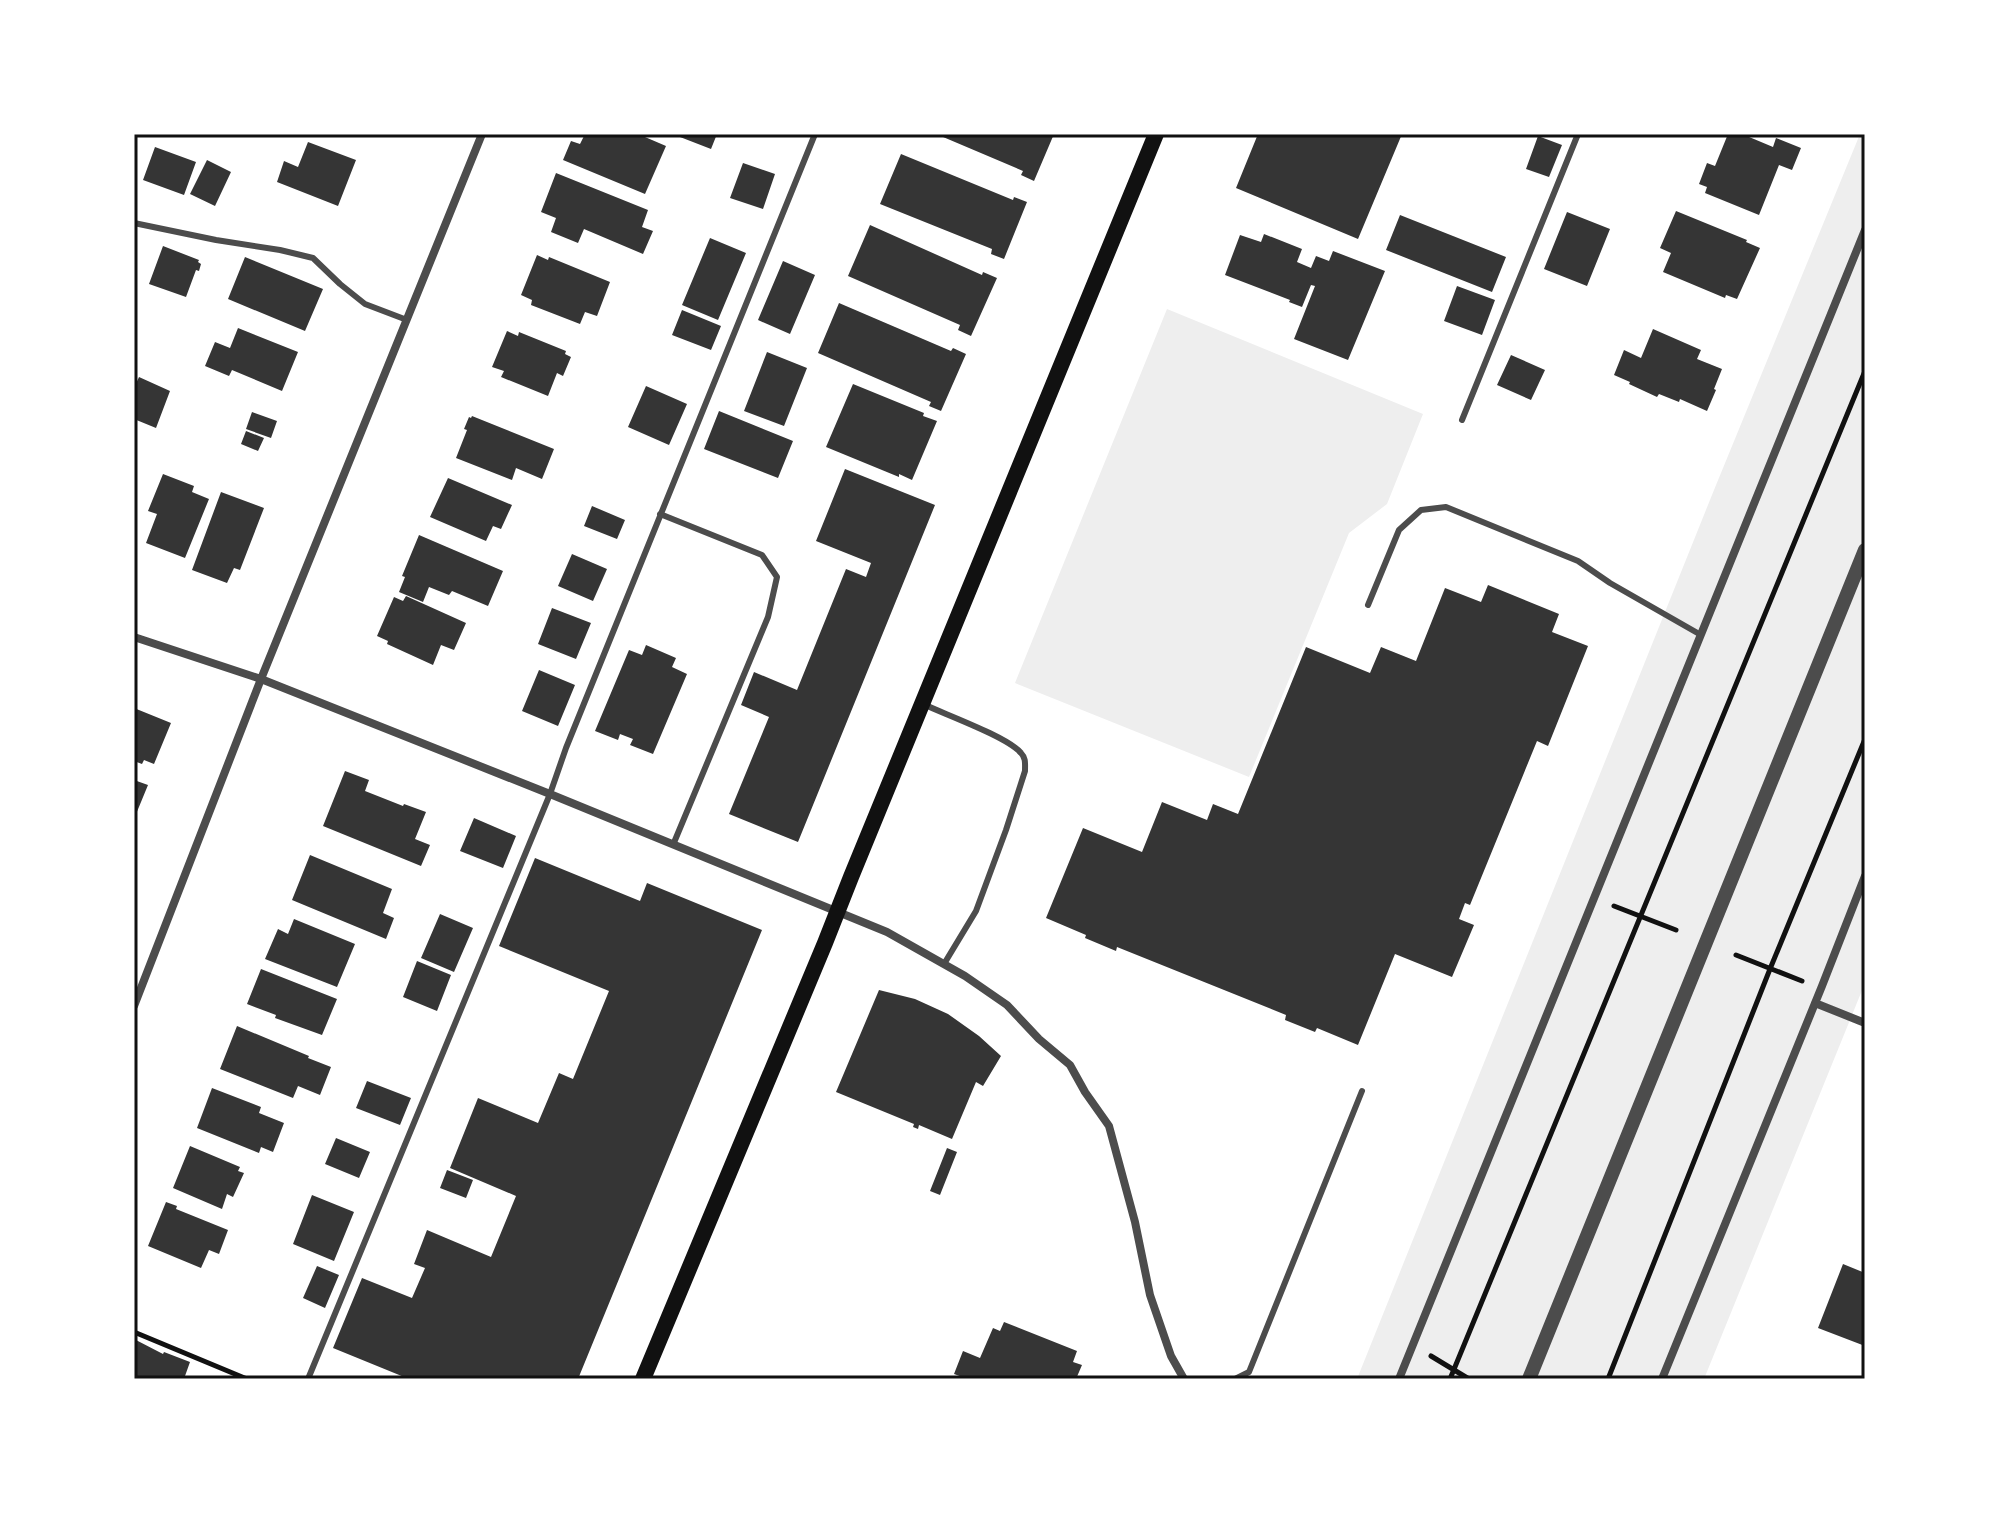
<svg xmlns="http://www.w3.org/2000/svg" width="1999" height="1513" viewBox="0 0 1999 1513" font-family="'Noto Serif',serif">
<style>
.green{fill:#eee}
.building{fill:#353535}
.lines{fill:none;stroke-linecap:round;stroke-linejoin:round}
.path{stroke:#111;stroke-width:5}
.service{stroke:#4c4c4c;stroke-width:6}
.minor{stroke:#4c4c4c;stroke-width:8}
.tertiary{stroke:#4c4c4c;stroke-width:14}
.secondary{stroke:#111;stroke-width:16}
.neatline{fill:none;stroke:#111;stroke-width:3}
</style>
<rect width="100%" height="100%" fill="#fff"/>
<path class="green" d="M1860 134H1865V983L1704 1379H1357L1714 490Z
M1167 309 1423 414 1387 504 1349 533 1249 777 1015 683Z"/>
<path class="building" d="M585 134H638L666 146 645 194 563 160 571 141 580 144Z
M681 134H717L711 149 680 137Z
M936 134H1054L1034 181 1021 175 1023 171Z
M1258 134H1402L1358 239 1236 188Z
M1728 134H1742L1773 147 1776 138 1801 148 1792 170 1779 165 1759 215 1705 193 1707 187 1699 184 1707 163 1715 166Z
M1538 136 1562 145 1549 177 1526 169Z
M308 142 356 160 338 206 277 182 284 161 298 167Z
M155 147 196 162 184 195 143 180Z
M901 154 1013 200 1014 197 1027 202 1004 259 991 254 992 249 880 204Z
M207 160 231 172 215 206 190 194Z
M743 163 775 174 763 209 730 198Z
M556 173 648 210 642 227 653 231 643 254 584 229 578 243 551 232 556 218 541 212Z
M1676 211 1747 240 1746 242 1760 248 1737 299 1726 295 1725 298 1663 272 1671 253 1660 248Z
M1567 212 1610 229 1587 286 1544 269Z
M1400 215 1506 257 1492 292 1386 250Z
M870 225 982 275 983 272 997 278 971 336 958 330 960 325 848 276Z
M1264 234 1302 249 1297 262 1311 268 1316 256 1329 261 1333 251 1385 271 1348 360 1294 339 1315 286 1311 285 1302 307 1289 302 1290 300 1225 275 1240 235 1261 242Z
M710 238 746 253 718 320 682 305Z
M163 246 199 260 198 262 201 264 199 271 196 270 186 297 149 284Z
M537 255 548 260 549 257 610 282 597 316 585 312 580 324 531 305 532 300 521 295Z
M245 257 323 289 305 331 228 299Z
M783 261 815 275 790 334 758 320Z
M1457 286 1495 300 1482 335 1444 321Z
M839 303 951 351 953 348 966 354 941 411 929 406 931 402 818 353Z
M682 310 721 326 711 350 672 335Z
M238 328 298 352 282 391 232 370 229 376 205 366 215 342 230 348Z
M1653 329 1701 350 1697 359 1722 369 1714 389 1716 390 1707 411 1680 399 1679 402 1659 394 1657 397 1629 384 1630 382 1614 375 1624 350 1641 358Z
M507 331 518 336 519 332 566 351 565 354 571 357 563 376 557 373 548 396 501 377 504 371 492 367Z
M767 352 807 368 784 426 744 411Z
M1511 355 1545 370 1531 400 1497 385Z
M139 377 170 391 156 428 134 419V388Z
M853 384 924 413 923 416 937 421 912 480 899 474V477L826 447Z
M646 386 687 404 669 445 628 427Z
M719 411 793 441 778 478 704 449Z
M252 412 277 421 271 438 246 429Z
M472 416 554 449 542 479 516 468 512 480 456 458 467 430 464 429 469 417 471 418Z
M246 431 264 438 258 451 241 444Z
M845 469 935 505 798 842 729 814 769 717 741 705 754 672 797 690 846 569 866 577 871 563 816 541Z
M163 474 194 486 192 492 209 499 185 558 146 543 157 514 148 511Z
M448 478 512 505 501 529 493 526 486 541 430 517Z
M221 492 264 508 240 570 234 568 227 583 192 570Z
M592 506 625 520 617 539 584 526Z
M419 535 503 571 488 606 452 591 449 595 429 587 423 602 399 592 405 577 402 576Z
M572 554 607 569 593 601 558 586Z
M1488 585 1559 614 1552 632 1588 646 1548 746 1537 741 1470 905 1465 903 1459 919 1474 925 1452 977 1395 954 1358 1045 1317 1028 1315 1032 1285 1020 1286 1015 1117 947 1116 951 1085 938 1086 935 1046 918 1083 828 1142 852 1162 802 1207 820 1213 804 1238 814 1306 647 1370 673 1381 647 1416 661 1445 588 1481 602Z
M406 596 466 623 454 650 441 645 433 665 387 644 388 641 377 636 394 597 403 601Z
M552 608 591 623 576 659 538 644Z
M646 645 676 658 672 667 687 674 653 754 630 745 633 739 620 734 618 740 595 731 629 650 642 655Z
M539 670 575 685 558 726 522 711Z
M134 708 171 723 154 764 144 760 142 764 134 761Z
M345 771 369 780 365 791 403 806 404 804 426 812 415 839 430 845 421 866 323 826Z
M134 780 148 785 134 819Z
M474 818 516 836 503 868 460 851Z
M310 855 392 889 383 913 394 918 386 939 292 900Z
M535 858 640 901 647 883 762 930 578 1379H409L333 1348 362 1278 412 1298 425 1268 414 1264 427 1230 491 1257 516 1196 450 1168 478 1098 538 1123 559 1073 573 1079 609 991 499 946Z
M440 914 473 928 454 972 421 958Z
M294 919 355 944 337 987 265 959 278 929 288 934Z
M417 961 451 975 437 1011 403 997Z
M261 969 337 999 322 1035 275 1018 276 1015 247 1004Z
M879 990 915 999 948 1014 979 1036 1001 1056 983 1086 976 1082 952 1139 919 1125 918 1129 913 1127 914 1124 836 1092Z
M237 1026 309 1056 308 1058 331 1067 320 1095 298 1086 293 1098 220 1069Z
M367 1081 411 1098 400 1125 356 1108Z
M212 1088 261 1107 259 1113 284 1123 273 1152 261 1147 259 1153 197 1128Z
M336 1138 370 1152 359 1178 325 1164Z
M190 1146 240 1167 238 1171 244 1173 233 1197 227 1194 222 1209 173 1188Z
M947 1148 957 1152 940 1195 930 1191Z
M447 1170 473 1180 466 1198 440 1188Z
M312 1195 354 1212 334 1261 293 1244Z
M166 1202 177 1206 176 1209 228 1230 219 1254 209 1250 201 1268 148 1246Z
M1843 1264 1865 1273V1346L1818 1328Z
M317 1266 339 1275 325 1308 303 1298Z
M1004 1322 1077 1351 1073 1362 1082 1365 1076 1379H968L954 1374 963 1351 980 1358 993 1328 1000 1331Z
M134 1339 163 1354 164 1352 190 1362 185 1376 191 1379H134Z"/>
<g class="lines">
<path class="path" d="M1614 906 1676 930
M1736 955 1802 981
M134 1332 247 1379
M1431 1356 1469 1379
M1450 1379 1865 371
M1608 1379 1770 969 1865 739"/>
<path class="service" d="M134 223 216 240 280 250 313 258 340 284 365 304 407 320
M1462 420 1578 134
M660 514 762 555 777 577 768 617 673 845
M1368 605 1399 530 1421 510 1446 507 1578 561 1610 583 1701 635
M923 704C944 714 1008 737 1021 753 1026 758 1025 764 1025 771L1006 830 976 911 944 964
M308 1379 550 794 566 748 815 134
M1235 1379 1249 1372 1362 1091"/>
<path class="minor" d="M134 637 261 679 550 794 887 932 965 976 1007 1005 1039 1039 1070 1065 1085 1092 1109 1126 1135 1222 1150 1295 1171 1356 1184 1379
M1815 1003 1865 1023
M134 1006 261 679 482 134
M1399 1379 1865 230
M1662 1379 1822 986 1865 876"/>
<path class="tertiary" d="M1529 1379 1865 550"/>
<path class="secondary" d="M643 1379 825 943 851 877 1156 134"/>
</g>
<rect width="1999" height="1513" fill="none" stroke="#ffffff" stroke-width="272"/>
<rect x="136" y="136" width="1727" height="1241" class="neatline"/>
</svg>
